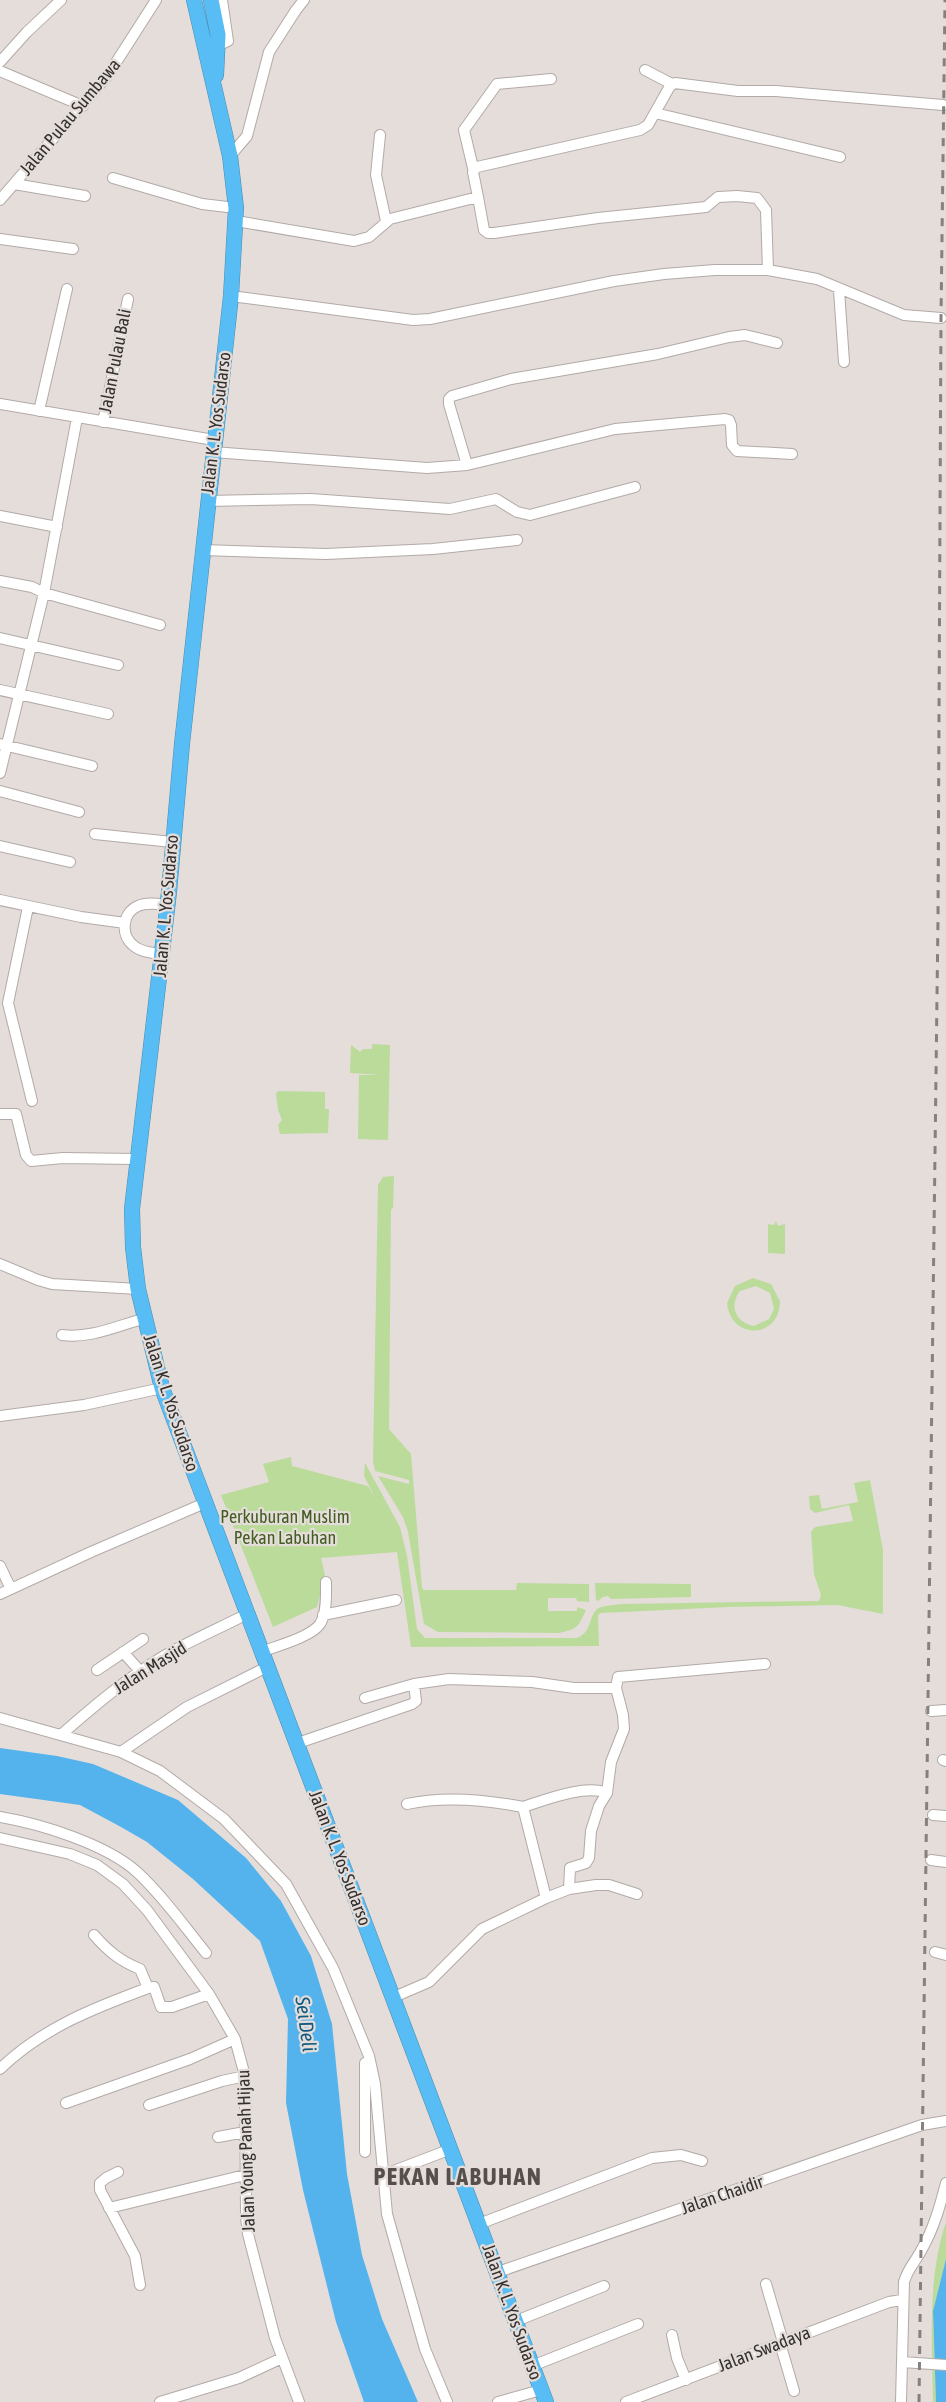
<svg xmlns="http://www.w3.org/2000/svg" width="946" height="2402" viewBox="0 0 946 2402" font-family="'Asap Condensed',sans-serif">
<style>
.green{fill:#bbdb9b;fill-rule:evenodd}
.water{fill:#54b3ec}
.lines{fill:none;stroke-linecap:round;stroke-linejoin:round}
.minor-casing{stroke:#b2aaa7;stroke-width:12}
.highway-casing{stroke:#4b8caf;stroke-width:16}
.minor{stroke:#fff;stroke-width:10}
.highway{stroke:#58bdf4;stroke-width:15}
.rail{stroke:#86817f;stroke-width:3;stroke-dasharray:8 8;stroke-linecap:butt}
.labels{text-anchor:middle;stroke-width:4.5;stroke-linejoin:round;paint-order:stroke}
.street-label{font-size:18px;fill:#343130;stroke:#e4ddd9}
.park-label{font-size:18px;fill:#435d22;stroke:#e4ddd9}
.water-label{font-size:20px;font-style:italic;fill:#125a81;stroke:#e4ddd9}
.district-label{font-size:24px;font-weight:bold;letter-spacing:1.5px;fill:#564f4c;stroke:#e4ddd9}
</style>
<rect width="100%" height="100%" fill="#e4ddd9"/>
<path class="green" d="M372 1044 390 1045 388 1140 358 1139 359 1075H381L350 1073 351 1045 360 1052 363 1049H372Z
M279 1091 325 1092V1109H329L328 1133 280 1134 278 1125 282 1120 278 1110 276 1093Z
M394 1176 393 1208 391 1210 389 1429 411 1454 422 1588 424 1590H516L517 1583 589 1584V1602L577 1601 576 1598H548V1611H577V1607L586 1610C578 1627 578 1629 559 1633L438 1632 424 1624 408 1532 403 1517 378 1476 409 1484V1480L375 1471 373 1461 378 1185 383 1177Z
M776 1221 778 1226 785 1224V1254L768 1253V1224L774 1225Z
M753 1278 771 1284 780 1301C780 1339 731 1341 727 1303L735 1286ZM756 1286 770 1293 774 1309 769 1319 754 1326C735 1323 729 1305 740 1291Z
M291 1457 292 1466 368 1486 376 1500 364 1476 365 1463 400 1527 407 1556 417 1629 425 1638H577C592 1632 588 1618 597 1609 603 1605 615 1605 622 1604L819 1601 821 1595 814 1574 811 1532 815 1527 853 1521 849 1505 815 1513 810 1509 809 1496 819 1495 822 1509 858 1502 854 1483 870 1480 883 1550V1614L838 1605 728 1607 601 1613 598 1615 599 1646 411 1647 397 1552 321 1558 325 1575 317 1607 273 1627 221 1495 269 1482 263 1464Z
M595 1583 691 1584V1597L611 1599 608 1596 603 1597 598 1601 596 1600Z
M946 2222V2259L933 2311 936 2399V2402H933C932 2343 927 2279 946 2222Z"/>
<path class="water" d="M0 1748 57 1756 93 1764 178 1800 246 1858 281 1901 311 1956 332 2024 347 2174 362 2255 382 2319 418 2402H364L336 2322 303 2190 286 2103 288 2019 260 1941 193 1879 147 1842 121 1827 80 1805 0 1794Z
M946 2259V2402H936L933 2311Z"/>
<g class="lines">
<defs>
<path id="minor" d="M217 46 228 41 222 0
M0 62 27 32 61 0
M645 70 672 84
M0 71 83 106
M655 113 840 157
M380 135 376 175 386 221
M230 156 247 136 269 52 296 10 304 0
M473 168 464 130 497 84 551 79
M113 178 202 204 236 208
M14 184 85 196
M478 197 484 230 488 233H494L598 218 706 207 718 197 737 196 757 198 766 210 768 270
M0 200 108 75 156 0
M236 221 354 241 369 237 390 219 478 197 473 172 477 167 640 130 648 125 670 86 675 83 738 91H776L943 105
M0 239 73 249
M839 290 844 362
M231 296 413 320 430 319 614 281 664 274 715 270H768L817 279 904 315 941 318
M0 404 214 440
M39 411 67 289
M103 422 128 299
M213 452 427 468 467 465 615 429 725 419 729 420 731 425 732 445 737 451 792 454
M467 465 449 404V399L452 396 511 379 658 354 729 337 745 335 777 343
M207 501 311 499 450 509 496 499 517 512 530 515 635 487
M0 516 57 527
M202 550 326 554 433 549 517 540
M0 581 32 587 44 593 160 625
M0 638 118 665
M0 690 108 714
M0 744 92 766
M0 773 44 593 77 418
M0 791 79 812
M95 834 172 842
M0 846 70 862
M0 900 81 917 125 923
M28 907 8 1003 32 1101
M161 954C152 953 141 952 134 946 120 935 122 913 138 906 147 902 158 904 167 905
M0 1114H16L26 1155 31 1161 63 1158 136 1159
M0 1264 38 1280 52 1284 138 1289
M62 1335C89 1339 117 1326 143 1319
M0 1416 84 1405 162 1388
M0 1566 11 1589
M0 1594 91 1552 205 1503
M323 1615 396 1600
M123 1652 140 1671
M261 1652C277 1646 311 1637 320 1624 327 1613 326 1594 326 1582
M97 1670 143 1639
M365 1698 414 1684 449 1679 532 1682 574 1688H616
M931 1711 946 1710
M0 1718 121 1752 160 1771 224 1819 286 1884 333 1968 369 2056 375 2084 387 2214 425 2349 447 2402
M62 1734C94 1706 127 1678 164 1656 191 1640 220 1628 247 1614
M295 1744 412 1704 416 1701 414 1684
M121 1752 187 1707 267 1667
M943 1760 946 1761
M407 1804C443 1796 487 1800 523 1807
M933 1815 946 1816
M0 1817C41 1824 106 1844 137 1872 163 1896 184 1926 206 1953
M0 1838 70 1854 97 1865 123 1884 147 1910 209 1994 235 2039 245 2076 246 2217 248 2234 275 2338 299 2402
M931 1860 946 1862
M569 1889 570 1868 586 1863 589 1858 591 1831 599 1806 607 1793 611 1762 624 1729 623 1715 616 1688 618 1677 765 1664
M546 1898 523 1807C545 1800 585 1784 607 1793
M94 1935C108 1951 120 1961 140 1969L148 1988
M935 1952 946 1955
M394 1997 429 1982 482 1929 546 1898 569 1889 596 1885H609L637 1894
M0 2069C42 2028 94 2008 148 1988L154 1987 161 2007H172L209 1994
M66 2103 190 2059 235 2039
M149 2105 222 2081 245 2076
M218 2137 245 2132
M365 2152V2063
M118 2172 106 2178 100 2183V2190L135 2256 140 2285
M383 2175 451 2149
M109 2208 245 2175
M479 2224 652 2158 681 2155 702 2161
M498 2272 922 2125 946 2121
M766 2284 783 2342
M516 2321 604 2286
M672 2335 677 2358 686 2380
M780 2343 794 2391
M902 2362 946 2365
M532 2366 638 2324
M160 2402 239 2378 282 2358
M498 2402 541 2390
M626 2402 889 2302 902 2300
M901 2402 904 2282C908 2268 916 2261 922 2249 934 2228 940 2206 946 2183"/>
<path id="highway" d="M194 0 230 156 236 208 231 296 182 744 169 892 132 1209 133 1247 138 1289 162 1388 546 2402
M211 0 218 35 216 75"/>
</defs>
<use href="#minor" class="minor-casing"/>
<use href="#highway" class="highway-casing"/>
<use href="#minor" class="minor"/>
<use href="#highway" class="highway"/>
<path class="rail" d="M919 2402 938 919 941 318 945 0"/>
</g>
<g class="labels">
<g class="street-label">
<text transform="translate(70 117) rotate(-50)" y="6">Jalan Pulau Sumbawa</text>
<text transform="translate(115 361) rotate(-79)" y="6">Jalan Pulau Bali</text>
<text transform="translate(216 423) rotate(-83)" y="6">Jalan K. L. Yos Sudarso</text>
<text transform="translate(166 906) rotate(-85)" y="6">Jalan K. L. Yos Sudarso</text>
<text transform="translate(171 1403) rotate(72)" y="6">Jalan K. L. Yos Sudarso</text>
<text transform="translate(150 1668) rotate(-32)" y="6">Jalan Masjid</text>
<text transform="translate(340 1858) rotate(69)" y="6">Jalan K. L. Yos Sudarso</text>
<text transform="translate(246 2151) rotate(-92)" y="6">Jalan Young Panah Hijau</text>
<text transform="translate(722 2195) rotate(-19)" y="6">Jalan Chaidir</text>
<text transform="translate(512 2312) rotate(70)" y="6">Jalan K. L. Yos Sudarso</text>
<text transform="translate(764 2349) rotate(-21)" y="6">Jalan Swadaya</text>
</g>
<g class="park-label">
<text x="285" y="1523">Perkuburan Muslim<tspan x="285" dy="21">Pekan Labuhan</tspan></text>
</g>
<g class="water-label">
<text transform="translate(306 2024) rotate(82)" y="7">Sei Deli</text>
</g>
<g class="district-label">
<text x="458" y="2185">PEKAN LABUHAN</text>
</g>
</g>
</svg>
